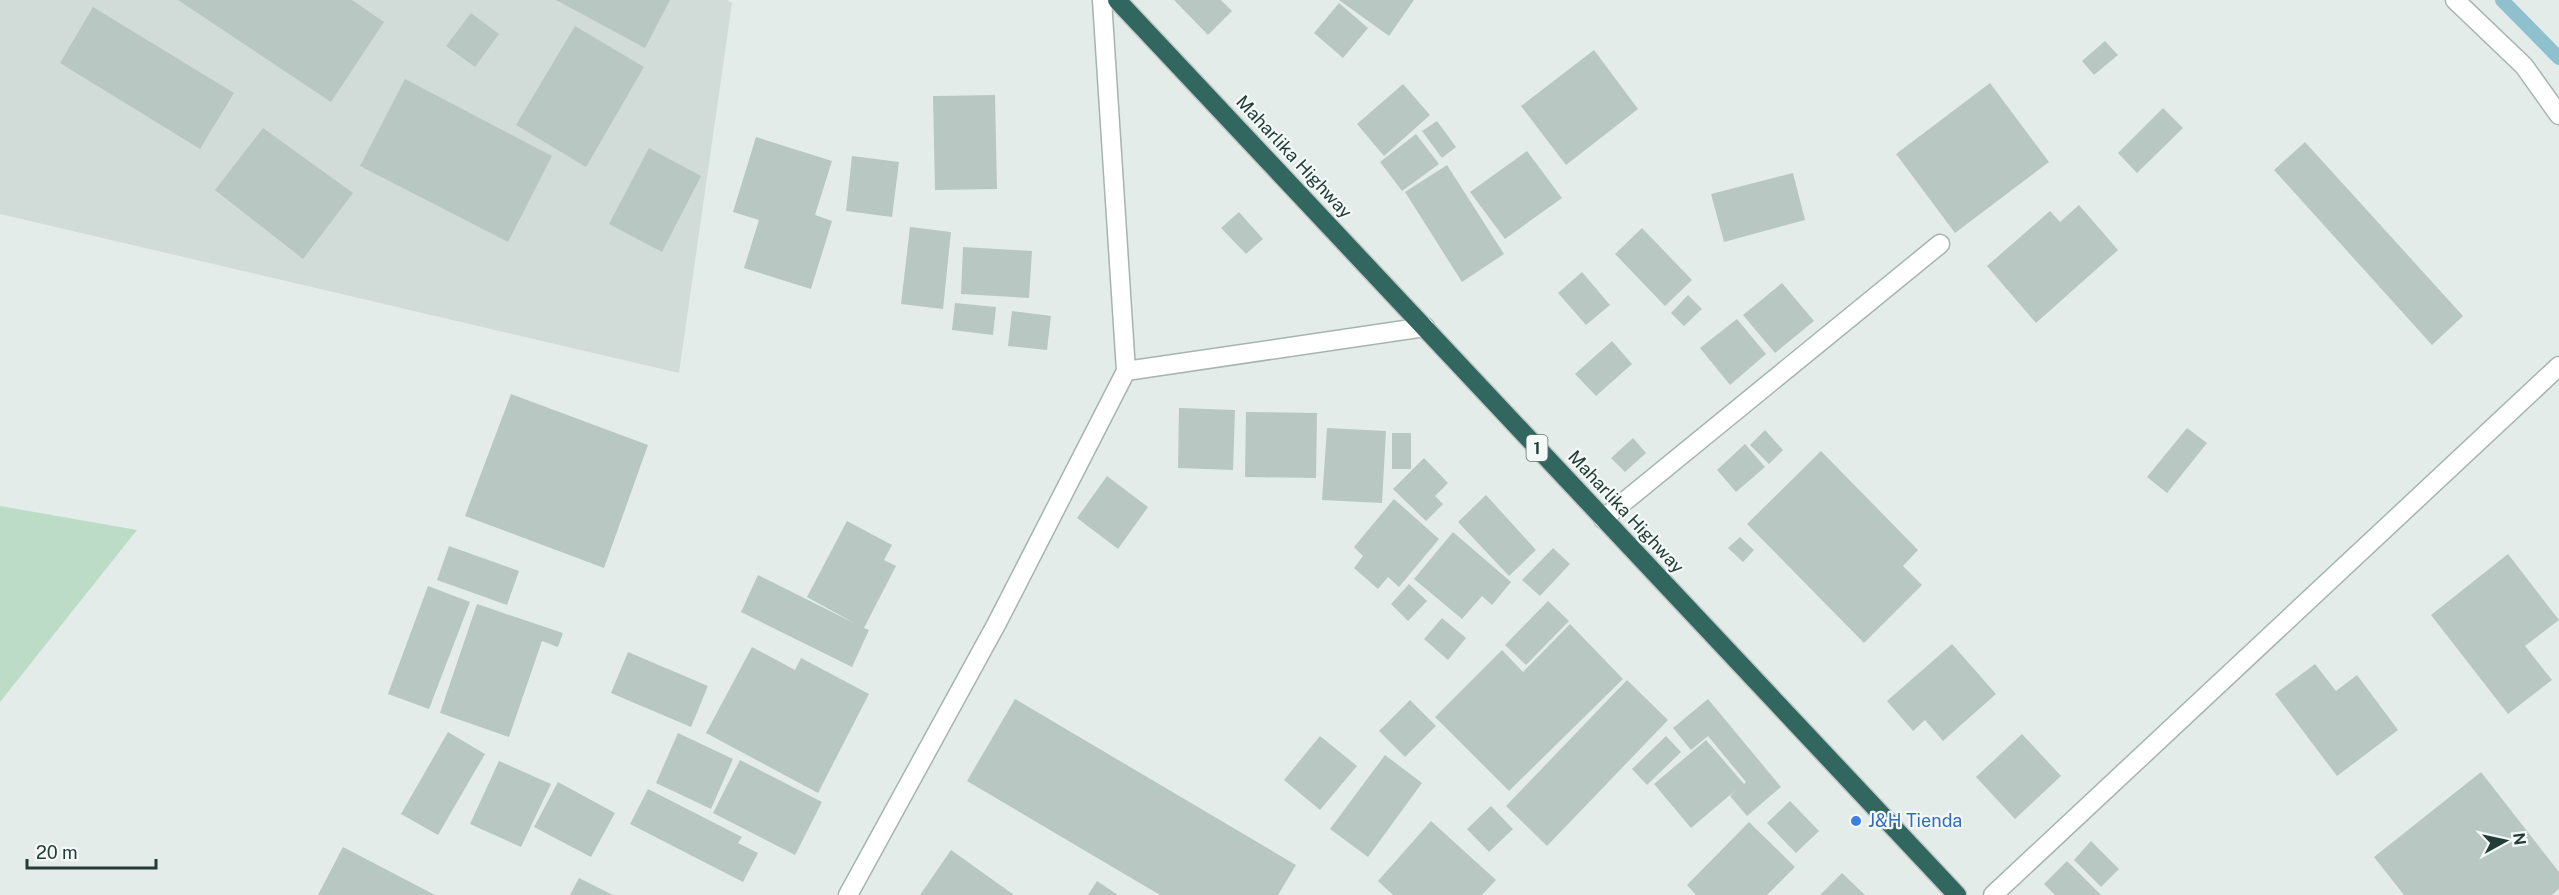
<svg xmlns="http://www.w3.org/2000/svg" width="2559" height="895" viewBox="0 0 2559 895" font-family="'Public Sans',sans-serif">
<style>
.built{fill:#d1dcd8}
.green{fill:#bddcc7}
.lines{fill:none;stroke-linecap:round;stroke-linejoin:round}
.stream{stroke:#8fc0cd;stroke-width:14}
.building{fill:#b8c7c2}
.minor-casing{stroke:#a6b4b0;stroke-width:21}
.highway-casing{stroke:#c2c8c7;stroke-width:21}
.minor{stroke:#fff;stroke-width:18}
.highway{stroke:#31675f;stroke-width:18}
.shop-dot{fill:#3f7fe0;stroke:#f3f9f6;stroke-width:2}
.labels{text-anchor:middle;stroke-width:4.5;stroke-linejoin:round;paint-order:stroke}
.shield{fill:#f3f9f6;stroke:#627570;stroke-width:1.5}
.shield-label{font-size:16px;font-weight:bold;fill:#243c37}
.street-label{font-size:18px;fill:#243c37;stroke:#f3f9f6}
.shop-label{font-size:18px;fill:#366cbe;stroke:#f3f9f6;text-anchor:start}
</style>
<rect width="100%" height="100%" fill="#e3ece9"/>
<path class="built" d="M0 0H727L732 3 679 373 0 214Z"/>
<path class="green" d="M0 506 137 530 0 702Z"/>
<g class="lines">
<path class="stream" d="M2502 0 2559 58"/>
</g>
<path class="building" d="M178 0H352L384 22 331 102Z
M556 0H670L645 48Z
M1174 0H1221L1232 11 1208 35Z
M1339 0H1414L1389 36Z
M1339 3 1368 28 1343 58 1314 33Z
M93 7 234 93 200 149 60 63Z
M471 13 499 34 475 67 446 46Z
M575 26 644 67 586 167 516 125Z
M2105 41 2118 55 2094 75 2082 61Z
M1594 50 1638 109 1566 165 1521 106Z
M405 79 552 156 508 242 360 166Z
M1990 83 2049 162 1955 233 1896 154Z
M1403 84 1430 115 1384 156 1357 124Z
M995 95 997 189 935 190 933 96Z
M2163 108 2183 128 2137 173 2118 153Z
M1437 121 1456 147 1442 158 1422 131Z
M263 128 353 193 303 259 215 190Z
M1416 134 1439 164 1402 191 1380 162Z
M756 137 832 161 815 215 832 221 811 289 744 268 759 220 733 212Z
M2305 142 2463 316 2432 345 2274 170Z
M649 148 701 176 662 252 609 224Z
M1527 151 1562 198 1505 239 1470 192Z
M852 156 899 162 892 217 846 211Z
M1447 165 1504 254 1462 282 1405 192Z
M1793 173 1805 220 1724 242 1711 194Z
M2079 205 2118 250 2036 323 1987 266 2050 211 2060 222Z
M1239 212 1263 239 1246 254 1221 228Z
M910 227 951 232 943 309 901 304Z
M1642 228 1692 280 1665 306 1615 254Z
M963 247 1032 251 1029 298 961 294Z
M1582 272 1610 305 1586 325 1558 293Z
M1782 283 1814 321 1775 353 1743 315Z
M1688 295 1702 309 1684 326 1671 313Z
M955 303 996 307 993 335 952 330Z
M1012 311 1051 316 1047 350 1008 346Z
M1737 319 1766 354 1730 385 1700 348Z
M1612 341 1632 364 1596 396 1575 374Z
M511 394 648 445 604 568 465 516Z
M1179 408 1235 410 1233 470 1178 468Z
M1246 412 1317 413 1316 478 1245 477Z
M1327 428 1386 431 1382 503 1322 500Z
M2187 428 2207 443 2167 493 2147 477Z
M1765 430 1783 450 1769 464 1750 445Z
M1392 433H1411V469H1392Z
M1633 438 1646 453 1625 472 1611 458Z
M1745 444 1765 467 1736 492 1717 470Z
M1821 451 1918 550 1903 566 1922 585 1864 643 1747 524Z
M1424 458 1448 483 1435 496 1443 504 1426 521 1393 489Z
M1107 476 1148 507 1118 549 1077 518Z
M1486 495 1536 550 1509 576 1458 522Z
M1394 499 1439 539 1399 587 1388 577 1378 589 1354 568 1363 556 1354 547Z
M847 521 892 545 884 560 896 566 864 628 869 630 852 667 741 612 758 575 856 624 807 597Z
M1453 532 1511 582 1492 605 1482 596 1462 619 1414 579Z
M1740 537 1754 550 1743 562 1728 548Z
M449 546 519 571 507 605 437 580Z
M1553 548 1570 564 1540 596 1522 580Z
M2508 554 2559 620 2525 646 2552 680 2508 714 2431 615Z
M1409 584 1427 601 1408 621 1391 604Z
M428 586 470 602 429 709 388 694Z
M1548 601 1569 621 1526 665 1505 645Z
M477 604 563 633 558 647 542 641 509 737 440 713Z
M1442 618 1466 638 1448 660 1424 639Z
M1570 624 1623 679 1509 791 1435 717 1502 650 1523 672Z
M1952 644 1996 694 1943 741 1925 720 1913 731 1887 701Z
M752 647 795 670 801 658 869 694 818 793 706 733Z
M628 652 708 686 691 727 611 693Z
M2315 664 2336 691 2357 675 2398 730 2337 776 2275 694Z
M1627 680 1668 720 1547 846 1506 806Z
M1015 699 1296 865 1278 895H1160L967 781Z
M1708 699 1781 787 1747 816 1730 796 1736 790 1691 828 1654 784 1706 740 1744 784 1746 782 1708 736 1691 750 1673 728Z
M1410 700 1436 726 1405 757 1379 731Z
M448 732 485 754 438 835 401 814Z
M678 733 733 759 711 809 656 783Z
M2022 734 2061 776 2015 819 1976 777Z
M1320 736 1357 766 1320 810 1284 780Z
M1666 736 1681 752 1647 785 1632 769Z
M1385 755 1422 783 1368 857 1330 829Z
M740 760 822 802 795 855 713 813Z
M499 761 551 784 521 847 470 824Z
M2481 772 2559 872V889L2552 895H2404L2374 857Z
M558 782 615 813 591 857 534 827Z
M648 789 742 837 738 843 758 853 743 882 630 824Z
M1790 801 1819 831 1796 853 1767 823Z
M1491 806 1513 829 1489 852 1467 829Z
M1431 821 1496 880 1482 895H1393L1378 881Z
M1749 822 1795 867 1767 895H1696L1687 885Z
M2091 841 2119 869 2101 887 2074 860Z
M343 847 435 895H318Z
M951 850 1014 895H920Z
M2067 861 2101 895H2055L2044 884Z
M1842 873 1865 895H1820Z
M579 878 613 895H570Z
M1097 881 1118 895H1088Z"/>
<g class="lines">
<defs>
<path id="minor" d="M1102 0 1126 371
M2455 0 2524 66 2559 115
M1603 519 1940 244
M848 895 997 623 1126 371 1425 327
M1993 895 2559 366"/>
<path id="highway" d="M1117 0 1957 895"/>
</defs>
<use href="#minor" class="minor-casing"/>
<use href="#highway" class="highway-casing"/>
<use href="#minor" class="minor"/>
<use href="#highway" class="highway"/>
</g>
<circle class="shop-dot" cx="1856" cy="821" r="6"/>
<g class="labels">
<rect class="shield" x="1526.5" y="435" width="21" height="26" rx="4.5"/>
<g class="shield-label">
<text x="1537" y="454">1</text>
</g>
<g class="street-label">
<text transform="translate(1294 157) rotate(47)" y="6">Maharlika Highway</text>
<text transform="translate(1626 512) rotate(47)" y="6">Maharlika Highway</text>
</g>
<g class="shop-label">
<text x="1868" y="827">J&amp;H Tienda</text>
</g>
</g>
<g transform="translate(2505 841) rotate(82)" stroke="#f3f9f6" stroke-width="4.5" paint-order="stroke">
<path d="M0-4.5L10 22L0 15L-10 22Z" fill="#243c37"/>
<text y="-9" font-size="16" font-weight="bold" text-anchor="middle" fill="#243c37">N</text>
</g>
<path d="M27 859v9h129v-9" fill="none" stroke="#243c37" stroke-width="3"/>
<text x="36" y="859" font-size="18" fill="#243c37" stroke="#f3f9f6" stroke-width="4.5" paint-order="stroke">20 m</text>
</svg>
